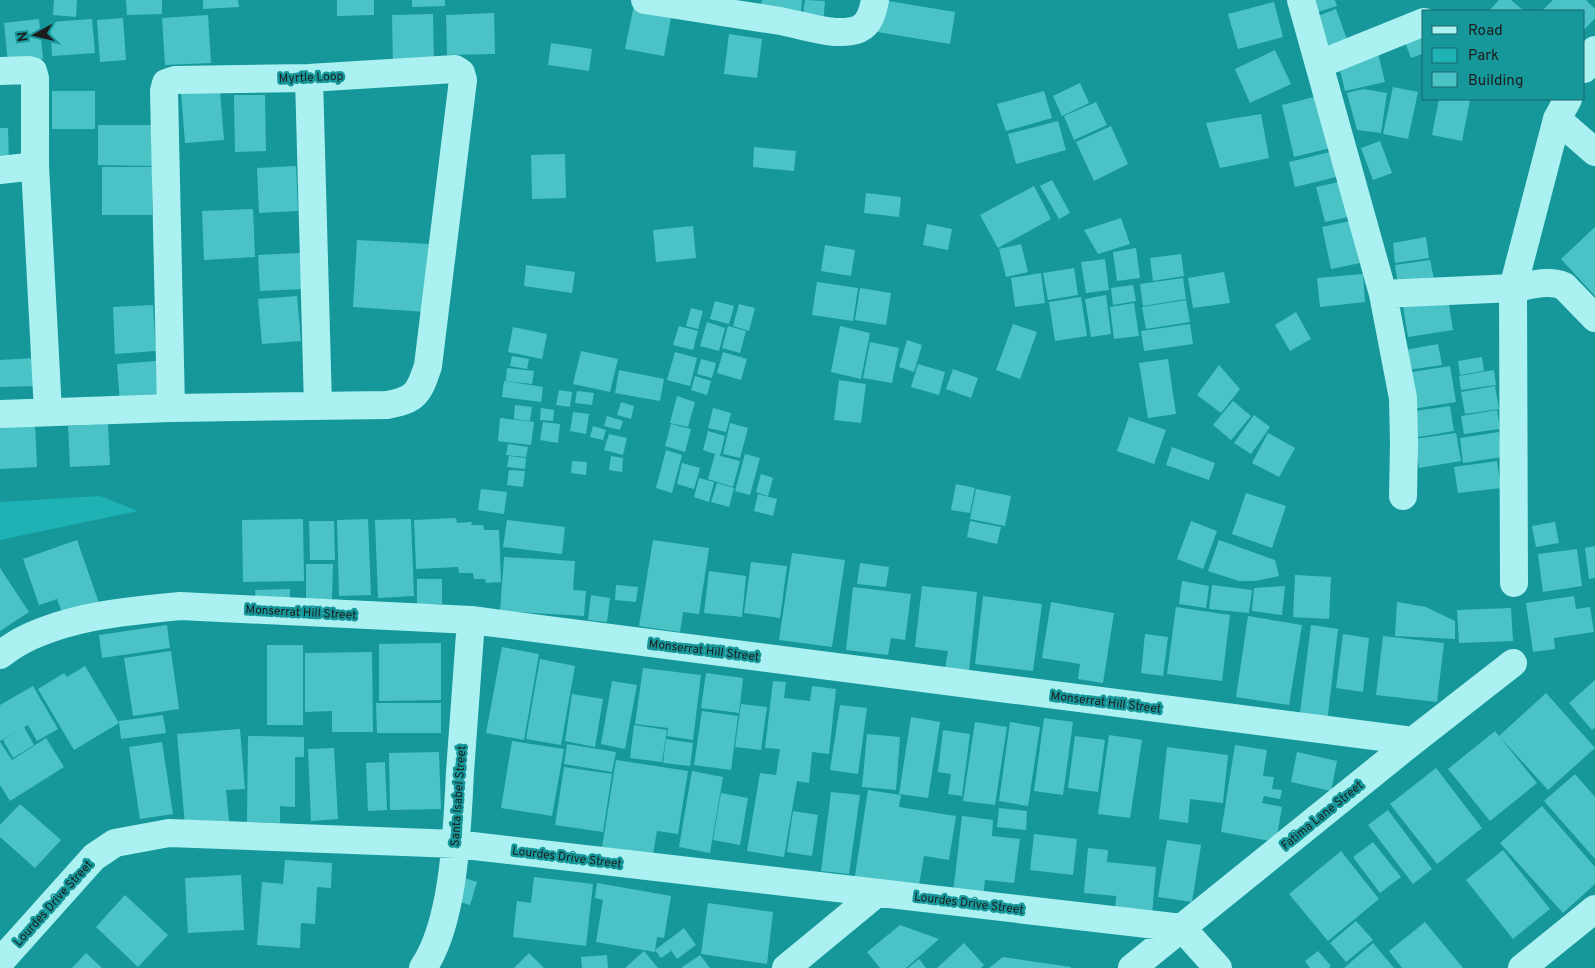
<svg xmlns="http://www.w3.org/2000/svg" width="1595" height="968" viewBox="0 0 1595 968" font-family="Overpass,sans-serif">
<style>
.green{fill:#1eb2b4}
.building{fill:#4bc3c6}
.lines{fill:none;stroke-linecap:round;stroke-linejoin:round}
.minor{stroke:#abf1f2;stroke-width:28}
.labels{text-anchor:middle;stroke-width:5;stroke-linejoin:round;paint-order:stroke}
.street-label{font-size:12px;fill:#1d1d1d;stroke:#16979a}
</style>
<rect width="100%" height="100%" fill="#16979a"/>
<path class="green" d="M100 496 138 511 0 540V502Z"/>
<path class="building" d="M54 0H77L76 17 53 15Z
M126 0H162V14L127 15Z
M203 0H238L239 7 203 9Z
M337 0H374V15L337 16Z
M412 0H445V6L412 7Z
M762 0H802L800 21 760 16Z
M805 0 825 1 823 24 802 21Z
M882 0 955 12 950 44 877 32Z
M1307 0H1335L1337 6 1311 14Z
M1499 0H1511L1524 11H1489Z
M1553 0H1586L1595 9V18L1584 30V11H1542Z
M1274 2 1283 37 1238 49 1228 14Z
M634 5 672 12 664 56 625 49Z
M1336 9 1349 45 1326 53 1312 18Z
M494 13 495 54 447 55 446 15Z
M433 14 434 64H393L392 15Z
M208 15 211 63 165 65 162 18Z
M123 18 126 60 100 62 97 20Z
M39 19 43 59 8 63 4 23Z
M92 19 95 53 52 56 50 22Z
M1424 26V53L1411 58 1402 35Z
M729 34 762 39 757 78 724 74Z
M551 43 592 49 589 71 548 65Z
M1275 50 1291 84 1250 103 1235 69Z
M1378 53 1385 82 1345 91 1338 62Z
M1080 83 1089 103 1062 116 1053 96Z
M1393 87 1418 92 1408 139 1383 134Z
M1363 89 1387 93 1381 133 1357 130 1347 93Z
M220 90 224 140 185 143 181 93Z
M52 91H95V129H52Z
M1044 91 1052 118 1006 131 997 104Z
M234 95H265L266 151 235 152Z
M1322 95 1335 147 1294 157 1282 105Z
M1439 99 1470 100 1462 141 1432 135Z
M1096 102 1107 125 1074 140 1064 116Z
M1261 114 1269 158 1220 168 1206 123Z
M1058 121 1066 150 1016 164 1008 134Z
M98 125H152V166L98 165Z
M1111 126 1128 164 1094 181 1076 142Z
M0 128H8L9 166H0Z
M1380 141 1392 173 1373 180 1361 148Z
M754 147 796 151 794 171 753 167Z
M1334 151 1340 176 1295 187 1289 162Z
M565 154 566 198 532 199 531 155Z
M296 166 298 211 259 213 257 168Z
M102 167H152V215H102Z
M1052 180 1070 213 1059 219 1040 186Z
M1339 182 1348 217 1325 222 1316 187Z
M1034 186 1051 219 998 248 980 215Z
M866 193 901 197 899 217 864 213Z
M253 209 255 257 204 260 202 211Z
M1121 218 1130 244 1098 254 1084 230Z
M1350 221 1360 263 1331 269 1322 227Z
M927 224 952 229 948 250 923 245Z
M693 226 696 258 656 262 653 230Z
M1595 227V296L1561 259Z
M1426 237 1429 258 1395 263 1393 243Z
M357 240 430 244 426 312 353 307Z
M1021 244 1028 272 1006 277 999 249Z
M825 245 855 250 851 276 821 271Z
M1136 248 1140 278 1117 281 1113 252Z
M300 253 302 289 260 291 258 255Z
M1181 254 1184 276 1153 281 1150 258Z
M1105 259 1109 290 1086 293 1081 262Z
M1430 260 1434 279 1398 284 1395 265Z
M526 265 575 272 572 293 524 286Z
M1074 268 1078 295 1048 300 1043 273Z
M1224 272 1230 303 1193 308 1188 278Z
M1041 273 1045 303 1015 307 1011 278Z
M1363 274 1365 302 1320 307 1317 278Z
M1183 278 1186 299 1143 306 1140 284Z
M817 282 858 288 853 321 812 315Z
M1133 285 1136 301 1113 305 1111 288Z
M860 288 891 293 886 325 855 320Z
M1106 295 1111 334 1091 337 1085 299Z
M297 296 301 341 262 344 258 299Z
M1081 297 1087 336 1055 341 1049 302Z
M1448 299 1453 330 1408 337 1403 306Z
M1186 300 1190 322 1146 329 1142 307Z
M715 301 734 306 729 324 710 319Z
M1134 303 1139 336 1114 339 1110 307Z
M739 304 755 308 749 331 733 326Z
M153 305 156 351 115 354 113 307Z
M691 308 703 311 698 329 686 326Z
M1296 312 1311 339 1290 351 1275 325Z
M707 322 725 328 719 351 700 346Z
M1013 324 1037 332 1020 379 996 370Z
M1190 324 1193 344 1144 351 1141 331Z
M679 326 698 331 693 350 673 345Z
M728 326 746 331 740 353 722 348Z
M840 326 870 333 861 379 831 372Z
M513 327 547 334 542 359 508 352Z
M907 340 922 345 914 372 899 367Z
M870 342 899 348 892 383 863 378Z
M1438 344 1442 365 1408 370 1405 350Z
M581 351 618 359 610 392 573 384Z
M675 352 697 358 690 386 667 380Z
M723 352 747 359 741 380 717 373Z
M512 356 529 359 527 369 510 366Z
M1482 357 1484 371 1460 375 1458 361Z
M35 358 37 386 0 387V360Z
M701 359 716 363 712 378 697 374Z
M1168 359 1176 414 1148 418 1139 363Z
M156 361 158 401 120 403 117 364Z
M918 364 945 372 939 395 911 387Z
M1219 365 1240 389 1221 413 1197 395Z
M1450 366 1456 402 1412 409 1406 373Z
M507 368 534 371 532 384 506 381Z
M953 369 978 378 971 398 946 389Z
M619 370 664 379 660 401 615 393Z
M1494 370 1496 385 1461 390 1459 376Z
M695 376 711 381 707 395 691 390Z
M839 380 866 384 861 423 834 420Z
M504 381 543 387 541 402 502 397Z
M1495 386 1499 409 1465 414 1461 392Z
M559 390 572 392 570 407 556 405Z
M577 391 594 393 592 405 575 403Z
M677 396 695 402 688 427 670 423Z
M1233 401 1251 416 1231 440 1213 425Z
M621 402 634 406 631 419 617 415Z
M515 405 532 407 530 421 514 419Z
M1450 406 1454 431 1412 438 1408 412Z
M541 408 554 410 553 421 540 420Z
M713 408 731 413 726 432 708 428Z
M1497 410 1500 429 1464 434 1461 416Z
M573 412 589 414 586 434 570 431Z
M1254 415 1270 427 1251 454 1234 443Z
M607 416 623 421 620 430 604 426Z
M1129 417 1166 430 1154 464 1117 451Z
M500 418 534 422 531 445 498 441Z
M543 422 560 424 558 443 540 440Z
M35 423 37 467 0 469V425Z
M730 423 748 428 740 458 723 454Z
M108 424 110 465 70 467 68 426Z
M671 424 691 429 685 452 665 446Z
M593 426 606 430 603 440 590 437Z
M708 431 725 436 720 456 740 461 733 487 708 479 715 454 703 450Z
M1499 432 1502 457 1463 463 1460 438Z
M1268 433 1295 448 1279 477 1252 463Z
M1456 433 1461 461 1419 468 1414 439Z
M609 434 627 438 623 455 604 450Z
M508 444 528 447 526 457 506 455Z
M1172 447 1215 463 1209 480 1166 465Z
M666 450 682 455 672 493 656 488Z
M745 454 760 458 750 495 735 491Z
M509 456 526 458 525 469 507 467Z
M611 456 623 458 622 472 609 470Z
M572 461 587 462 586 475 571 473Z
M1497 461 1501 488 1458 493 1454 467Z
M682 463 700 468 694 489 677 484Z
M509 470 525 471 523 487 507 485Z
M761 474 773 478 768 496 756 492Z
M699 478 714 482 709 502 694 497Z
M717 483 734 488 729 507 711 502Z
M956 484 975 488 970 513 951 510Z
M481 489 507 492 504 514 478 510Z
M976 489 1011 496 1005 526 970 519Z
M1246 493 1286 506 1272 548 1232 534Z
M758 494 777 499 773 516 754 511Z
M456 518 457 523 472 522 471 525H483L484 530H499L501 582 486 583 485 579H474L473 573H459L458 567 416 569 414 520Z
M303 519 304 581 243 582 242 520Z
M368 519 371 595 339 596 337 520Z
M411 519 414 596 378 598 375 520Z
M507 520 565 527 562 554 503 547Z
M309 521H334L335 560H310Z
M970 521 1001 527 997 544 967 537Z
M1191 521 1217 531 1203 569 1177 559Z
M1555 522 1559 543 1536 547 1532 526Z
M77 540 99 603 63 615 57 599 39 605 23 559Z
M653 540 709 548 699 614 683 612 680 632 639 626Z
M1219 540 1275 560 1279 576 1255 581H1239L1208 571Z
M1595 546V578L1589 579 1585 548Z
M1577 549 1582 586 1543 592 1538 554Z
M792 553 845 560 832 647 779 640Z
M504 557 575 561 573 590 586 591 584 616 500 611Z
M751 562 787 566 780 618 744 613Z
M860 563 889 567 886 587 857 584Z
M306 564H333L332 599H306Z
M0 568 29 612 0 631Z
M709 571 746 576 742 617 704 613Z
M1295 575 1331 577 1329 619 1293 617Z
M417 579H442V604H417Z
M1182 581 1209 586 1206 608 1179 604Z
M616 585 638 587 636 602 615 600Z
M1212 585 1252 590 1249 613 1209 609Z
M922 586 977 592 969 672 945 669 948 651 915 647Z
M1285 586 1282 615 1252 611 1254 588Z
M853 587 911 594 905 640 891 638 888 655 846 650Z
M290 589V605H256L255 590Z
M591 595 610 598 607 622 588 620Z
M983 596 1042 604 1033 671 975 664Z
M1574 596 1576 609 1590 607 1594 632 1554 638 1555 649 1533 652 1526 603Z
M1051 602 1114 613 1103 683 1078 679 1080 664 1042 658Z
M1397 602 1426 607 1455 621V639L1395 636Z
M1176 607 1230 615 1222 681 1167 674Z
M1511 608 1513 641 1459 643 1457 610Z
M1248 616 1302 625 1289 705 1236 697Z
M167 625 170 648 102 658 99 635Z
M1311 625 1338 629 1327 723 1299 720Z
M1145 634 1168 637 1163 676 1141 673Z
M1343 634 1369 638 1363 692 1336 688Z
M1383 636 1444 643 1437 702 1376 695Z
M441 643V700L379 701V644Z
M267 645H303V725H267Z
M502 647 539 654 524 740 486 733Z
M171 651 179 709 133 716 124 658Z
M372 652 373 732H332V711L305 712V653Z
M540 659 575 666 561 745 526 739Z
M85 666 119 723 74 750 38 689 64 673 67 677Z
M643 668 701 675 693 740 667 736 668 728 635 724Z
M706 673 743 678 739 713 701 708Z
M1595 680V727L1592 730 1569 703Z
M612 681 637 685 625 749 601 744Z
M773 681 786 682 784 698 810 701 812 686 836 689 829 754 812 752 809 783 797 781 784 857 747 851 760 773 776 775 780 749 765 748Z
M33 686 58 729 37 741 28 725 0 741V705Z
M1546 693 1595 748 1548 790 1499 736Z
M572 694 603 699 595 747 565 741Z
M376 703H441V733H377Z
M741 704 767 707 761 750 735 747Z
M840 705 867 708 858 774 830 770Z
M702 711 738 716 731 770 694 765Z
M163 715 166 733 121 739 119 721Z
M911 717 940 722 928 798 899 794Z
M1044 718 1073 722 1063 795 1034 791Z
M975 722 1007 727 995 805 963 801Z
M1010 722 1040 727 1028 806 999 801Z
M634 725 667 730 662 762 630 758Z
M24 727 34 745 13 758 3 740Z
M240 729 245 789 226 790 229 821 185 825 177 734Z
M943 730 970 734 962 796 948 794 951 774 938 772Z
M1495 731 1537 783 1490 821 1448 769Z
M867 734 900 737 896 790 862 787Z
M1109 735 1142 740 1130 818 1098 814Z
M248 736 304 737V757H295V807L280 806V823L247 822Z
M1075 736 1105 740 1098 792 1068 788Z
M46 738 64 767 10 801 0 785V742L12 760Z
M666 739 693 743 690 766 663 763Z
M512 741 564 749 552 816 501 808Z
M162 742 173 814 140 819 129 747Z
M567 744 616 752 612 772 564 764Z
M1235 745 1267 750 1263 776 1274 777 1272 789 1282 790 1280 799 1264 796 1262 803 1282 807 1276 842 1221 832Z
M1167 747 1228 755 1223 803 1190 799 1188 823 1159 819Z
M334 748 338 819 311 821 308 749Z
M439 752 441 809 390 810 389 753Z
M1297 752 1337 761 1331 791 1291 782Z
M616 760 688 771 678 834 657 831 653 854 602 847Z
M385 762 387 810 368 811 366 763Z
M564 767 612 774 603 832 555 825Z
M1436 768 1482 828 1437 864 1390 804Z
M692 771 723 777 710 853 679 847Z
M1575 774 1595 797V859L1544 801Z
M868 790 901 795 899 807 956 816 949 860 924 856 918 891 854 882Z
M831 792 860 795 849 874 821 871Z
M721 793 748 798 740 845 713 840Z
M20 804 61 840 35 868 0 837V825Z
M1542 806 1595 867V884L1563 913 1500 843Z
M999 808 1027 811 1026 830 997 827Z
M1388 810 1432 869 1413 884 1368 825Z
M793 811 818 815 812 856 787 852Z
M962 816 993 820 992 836 1020 839 1014 883 985 880 983 897 953 893Z
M1034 834 1077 839 1073 875 1030 870Z
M1167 840 1201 845 1192 902 1158 897Z
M1373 842 1401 877 1380 893 1353 857Z
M1088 848 1108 850 1107 862 1156 867 1152 915 1115 911 1116 896 1084 893Z
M1503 850 1550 909 1513 939 1466 880Z
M1341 851 1379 899 1328 941 1289 894Z
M285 860 332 863 331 888 317 887 315 924 301 923 300 948 257 945 262 882 283 884Z
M241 875 244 930 188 933 185 878Z
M461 877 477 882 470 905 454 900Z
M534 877 593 884 586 946 513 937 517 901 531 903Z
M597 883 671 896 664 938 657 937 655 950 684 928 696 945 677 959 668 946 671 951 661 958 655 950V952L596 942 603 900 595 898Z
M125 895 168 935 138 967 96 927Z
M708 903 773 912 767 964 701 954Z
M1356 921 1373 940 1346 962 1330 943Z
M1425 922 1463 968H1402L1389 951Z
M900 925 939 939 906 968H880L867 952Z
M964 943 984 965 981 968H937Z
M1373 943 1394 968H1344Z
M644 951 658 968H625Z
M1318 951 1331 966 1329 968H1310L1305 961Z
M86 953 102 968H72Z
M529 953 544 968H514Z
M607 955 608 968H582L581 957Z
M700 955 710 968H681Z
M1003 957 1071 967V968H989Z
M919 959 926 968H908Z"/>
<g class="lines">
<path class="minor" d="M645 0C690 7 735 14 780 21 803 25 837 38 859 29 870 24 873 11 875 0
M1301 0 1383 294 1513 288 1557 119 1568 99
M1320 64 1424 22
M1584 69 1595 50
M0 71 29 70 33 71 35 78V166L48 412
M309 78 318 406
M1557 119 1595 152
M0 170 35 166
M1383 294 1403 398 1404 443 1403 496
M0 414 171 408 387 405C416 400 419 393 428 366L463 80 461 73 455 69 309 78 175 80 166 83 164 91 171 408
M1514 583 1513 288C1529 286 1548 279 1564 286L1595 318
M0 655C7 650 15 644 23 640 71 616 127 611 180 606L471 620 1413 741
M0 962 94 857 115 843 169 833 456 844 1182 928 1218 968
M423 968C455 921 457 828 460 772 464 721 467 670 471 620
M786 968 877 893
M1132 968 1413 741 1513 663
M1522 968 1595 909"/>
</g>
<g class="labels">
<g class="street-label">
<text transform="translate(311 77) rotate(-2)" y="4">Myrtle Loop</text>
<text transform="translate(301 612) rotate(3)" y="4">Monserrat Hill Street</text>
<text transform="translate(704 650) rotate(7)" y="4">Monserrat Hill Street</text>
<text transform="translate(1106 702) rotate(7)" y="4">Monserrat Hill Street</text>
<text transform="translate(458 796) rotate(-86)" y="4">Santa Isabel Street</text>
<text transform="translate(1322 815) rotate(-39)" y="4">Fatima Lane Street</text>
<text transform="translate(567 857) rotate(7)" y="4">Lourdes Drive Street</text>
<text transform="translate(53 903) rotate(-48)" y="4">Lourdes Drive Street</text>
<text transform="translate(969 903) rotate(7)" y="4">Lourdes Drive Street</text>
</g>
</g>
<rect x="1422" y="10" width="162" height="90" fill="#16979a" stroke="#196668"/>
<rect x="1432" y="26" width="25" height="8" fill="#abf1f2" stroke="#196668"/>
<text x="1468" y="35" font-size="15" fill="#1d1d1d">Road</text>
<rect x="1432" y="48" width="25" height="15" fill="#1eb2b4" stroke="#196668"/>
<text x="1468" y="60" font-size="15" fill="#1d1d1d">Park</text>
<rect x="1432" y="72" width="25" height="15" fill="#4bc3c6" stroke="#196668"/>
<text x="1468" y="85" font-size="15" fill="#1d1d1d">Building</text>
<g transform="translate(35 35) rotate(262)" stroke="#16979a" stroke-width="4" paint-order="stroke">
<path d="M0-4L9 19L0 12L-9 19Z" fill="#1d1d1d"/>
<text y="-8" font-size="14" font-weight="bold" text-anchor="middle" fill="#1d1d1d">N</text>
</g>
</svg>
